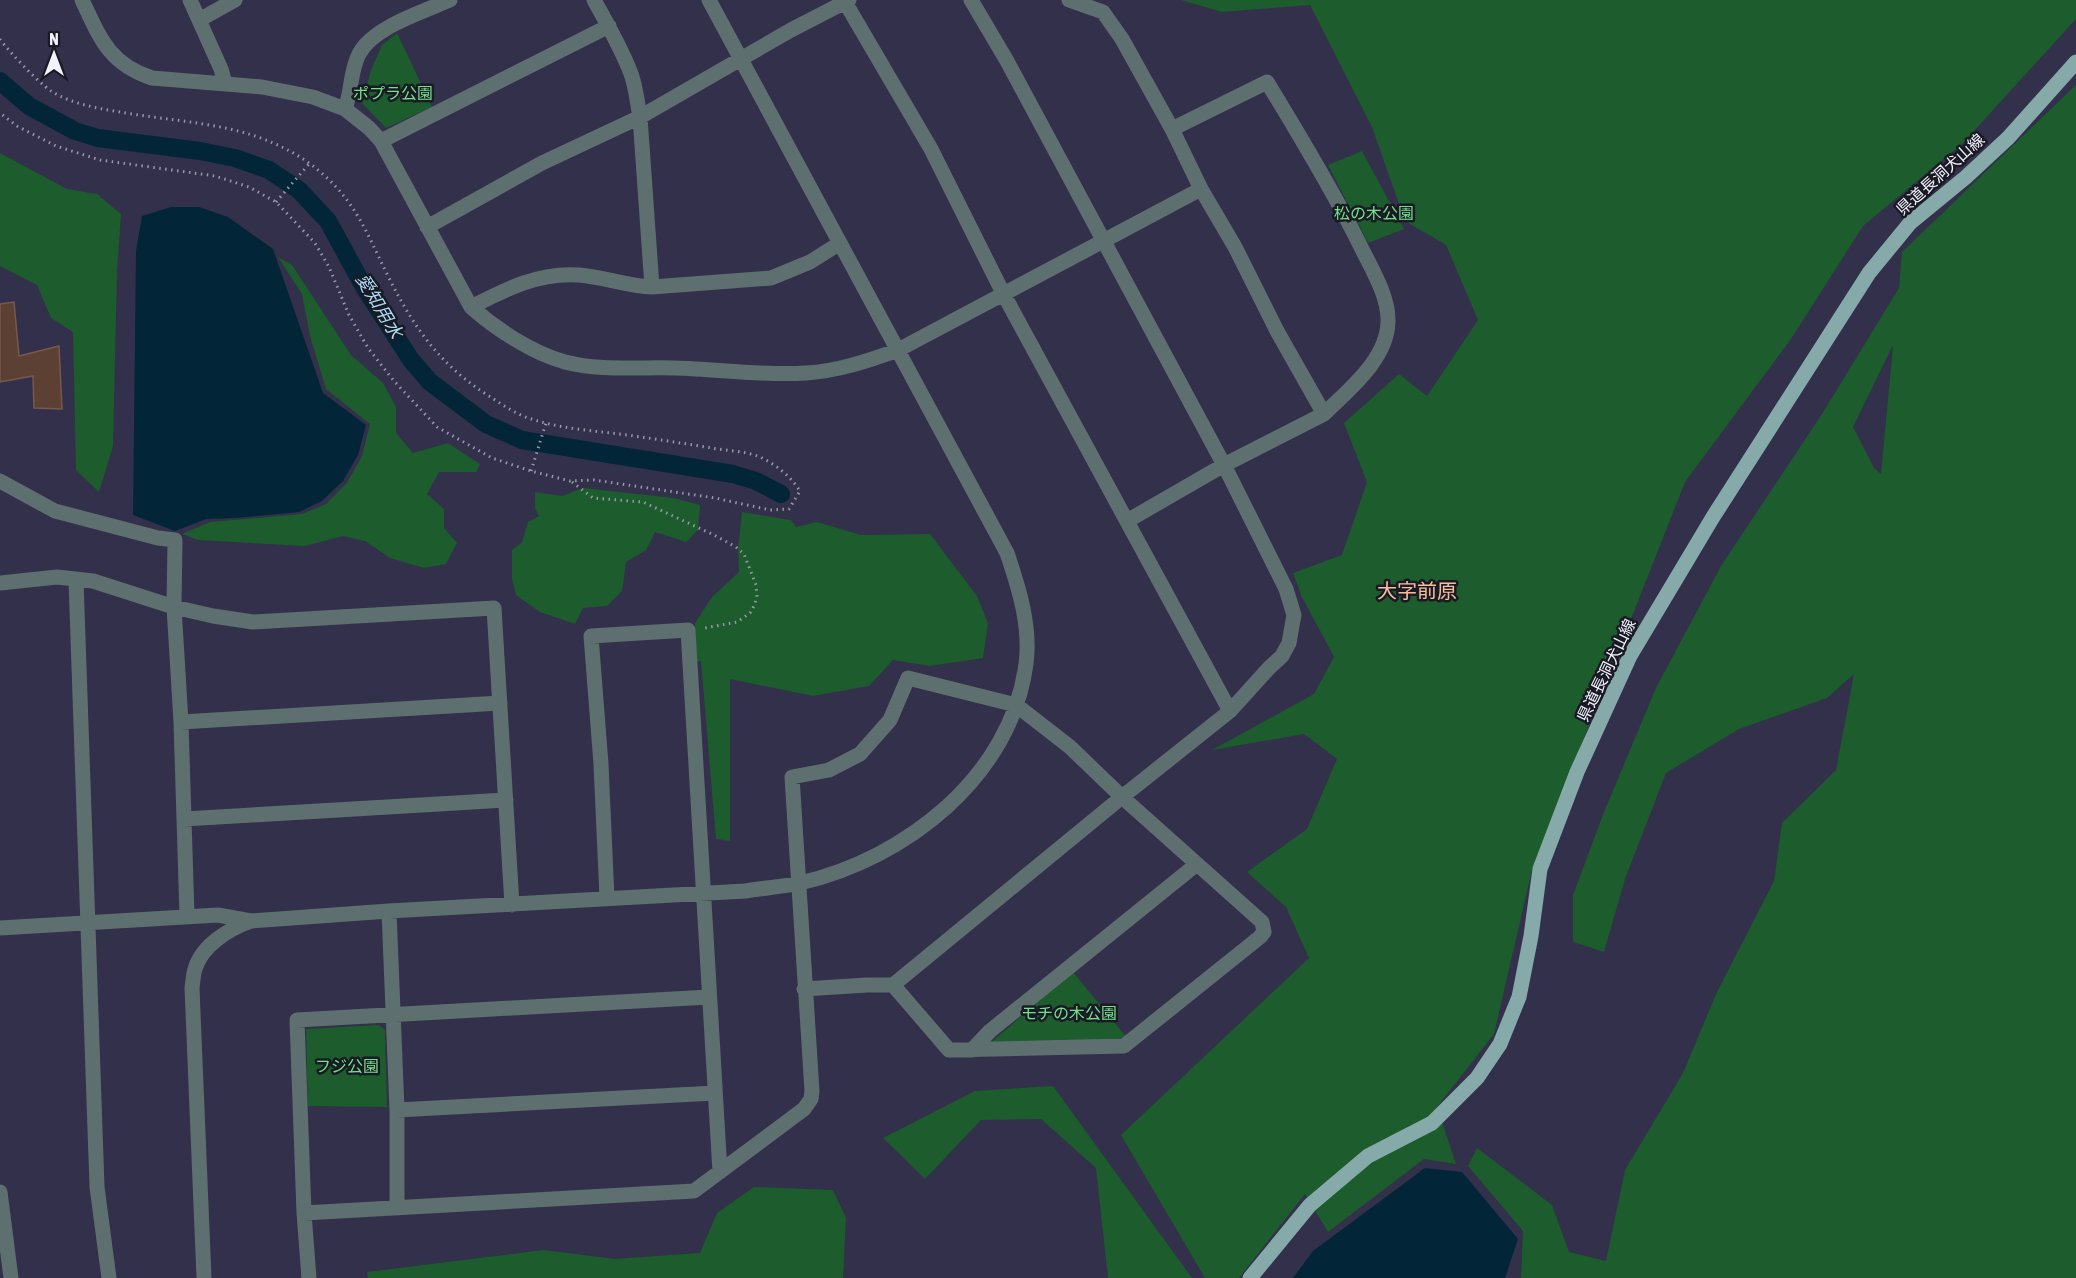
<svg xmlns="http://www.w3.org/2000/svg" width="2076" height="1278" viewBox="0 0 2076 1278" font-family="'Asap Condensed','Noto Sans JP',sans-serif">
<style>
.green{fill:#1c5c2d;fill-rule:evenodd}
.water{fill:#022638}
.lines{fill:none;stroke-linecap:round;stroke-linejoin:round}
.canal{stroke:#022638;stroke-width:18}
.building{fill:#5d4034;stroke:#77594c;stroke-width:1.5}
.path{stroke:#9998a9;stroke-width:3;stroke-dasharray:1.5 4.5;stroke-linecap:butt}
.minor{stroke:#5e6f6f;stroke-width:15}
.major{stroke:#86a9aa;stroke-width:15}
.labels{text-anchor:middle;stroke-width:5;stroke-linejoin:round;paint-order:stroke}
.park-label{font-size:16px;fill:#72e18a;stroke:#1a1a25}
.street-label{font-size:16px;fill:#f2f2fc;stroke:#1a1a25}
.water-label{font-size:18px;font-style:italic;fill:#acdcf8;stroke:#1a1a25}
.quarter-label{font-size:20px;fill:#f7be9d;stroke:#1a1a25}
</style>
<rect width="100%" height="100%" fill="#32304a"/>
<path class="green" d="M1181 0H2076V19L1963 143 1863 226 1791 339 1685 482 1532 870 1494 1034 1437 1107 1456 1164 1424 1159 1328 1232 1305 1194 1239 1278H1205L1121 1135 1309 958 1286 907 1247 872 1307 829 1337 759 1304 734 1212 750 1314 694 1334 657 1302 597 1293 573 1342 555 1367 482 1344 423 1399 374 1427 396 1478 320 1446 245 1405 221 1372 127 1310 5 1222 12Z
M397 33 432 107 386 128 362 103 371 70 382 45Z
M2076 85V1278H1521L1523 1231 1468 1166 1477 1148 1552 1205 1569 1252 1606 1261 1625 1170 1683 1073 1717 992 1774 881 1782 823 1836 770 1854 674 1827 698 1739 729 1666 773 1625 879 1604 952 1573 942V895L1604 812 1656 688 1721 566 1822 414 1899 288 1902 252ZM1893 345V346L1881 474 1874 468 1853 427Z
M1362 151 1404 229 1368 243 1328 165Z
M0 153 67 189 97 194 121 214 117 271 113 446 99 492 76 470 73 332 51 318 37 285 0 266Z
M278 257 292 265 351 355 383 383 396 407V433L413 453 448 443 480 464 476 472H439L427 494 444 509V528L457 543 446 564 424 568 390 558 365 541 343 536 305 546 198 540 182 534 210 522 302 514 326 504 347 483 362 456 370 424 326 389 310 336 302 294Z
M583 488 674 498 700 505 698 530 686 542 655 532 646 550 626 562 622 591 607 606 583 608 575 624 540 612 516 595 512 578V550L522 542 528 522 539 516 535 508V492L562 496Z
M742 512 791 520 796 527 817 522 861 535 930 534 977 596 988 623 983 658 930 666 893 660 869 686 813 696 730 679V841L716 839 701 661 694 662 695 623 712 597 739 572 738 550Z
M1073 972 1127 1038 987 1046Z
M379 1025 385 1030 387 1107 308 1106 306 1029Z
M1053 1086 1192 1278H1108L1096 1168 1041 1119 981 1120 925 1179 883 1138 975 1091Z
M754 1187 833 1190 846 1218 843 1278H368L367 1272 543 1250 615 1259 700 1253 717 1213Z"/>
<path class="water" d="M171 207H199L228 217 273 249 323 393 366 425 358 455 343 481 322 501 299 512 235 518 206 519 175 531 133 515 136 251 142 216Z
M1425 1168 1462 1172 1518 1239 1505 1278H1293L1313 1251Z"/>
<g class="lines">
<path class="canal" d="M0 81 29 106 75 131 98 138 200 151 235 158 269 170 299 190 328 221 364 287 411 360 430 382 486 424 522 440 733 474 756 481 781 494"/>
</g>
<path class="building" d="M14 302 19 356 59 346 62 409 34 408 33 376 0 382V304Z"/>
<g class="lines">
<path class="path" d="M0 39C9 52 38 82 51 91 73 105 102 109 126 113 192 124 252 123 309 163 355 197 365 230 389 278 414 328 441 366 489 396 500 403 511 411 523 416 554 428 587 430 619 434 650 438 681 443 712 448 727 451 746 451 760 457 777 465 790 476 800 491L789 509 770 510 715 498 594 480 570 481 531 471 492 458 437 427 394 381 368 348 349 315 329 267 315 243 276 202 249 187 215 176 100 160 56 146 17 126 0 113
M276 202 309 164
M531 471 546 423
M572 482 593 498 643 502 714 535 736 547 744 554 756 585 757 597 754 606 750 613 737 622 705 628"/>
<path class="minor" d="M82 0C100 38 109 64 152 78L262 87 313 97 345 109 369 128 381 141 471 307C496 329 532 353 565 362 599 371 638 367 674 368 718 369 761 376 806 373 838 371 868 361 898 350L1201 189
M190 0 221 69 225 83
M594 0C607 23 620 46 630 71 636 85 637 102 640 117L652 287
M1069 0 1103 12 1122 39 1172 129 1201 189 1235 247 1277 331 1324 414 1224 465 1127 521
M845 2 931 149 1004 295 1230 711
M199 20 235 0
M345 109C352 91 350 71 359 54 373 27 423 12 450 0
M1172 129 1267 82C1300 136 1332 189 1360 245 1371 268 1389 296 1388 322 1387 360 1348 390 1324 414
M381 141 609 26
M427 227 542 163 640 117 791 30 849 0
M471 307C506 289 539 272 579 275 604 277 627 286 652 287L771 278 810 262 840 243
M0 481 55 511 158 538 175 540 174 607 181 722 187 916
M76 580 97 1187 109 1278
M0 583 57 577 93 581 174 607 213 616 253 622 494 608 512 905
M181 722 500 703
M184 819 506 800
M607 898 601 764 591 636 688 630 720 1172
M389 911 397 1110V1207
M0 928 218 915 251 921 389 911 745 891C763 888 782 887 800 883 905 859 1011 777 1026 664 1031 627 1019 588 1007 553L709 0
M804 989 867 985H893L1122 797 1230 711 1269 668 1282 656 1289 643 1294 615 1286 589 1224 465 1007 61 971 0
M972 1050 990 1031 1197 864
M397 1110 715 1093
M0 1192 11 1278
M304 1213 694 1191 804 1109 811 1099 812 1091 792 777 829 770 860 754 890 720 908 678 1016 705 1070 747 1122 797 1262 922 1264 932 1260 937 1124 1046 949 1050 893 985
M204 1278 192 988C193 982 193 975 195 969 202 945 229 929 251 921
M309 1278 304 1213 297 1020 709 997"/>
<path class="major" d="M1250 1278 1310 1205 1368 1156 1432 1123 1477 1078 1500 1044 1519 997 1531 936 1540 869 1577 772 1630 656 1713 517 1869 273 1910 223 1966 177 2008 138 2076 62"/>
</g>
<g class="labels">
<g class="park-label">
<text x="393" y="99">ポプラ公園</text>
<text x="1374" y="219">松の木公園</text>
<text x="1069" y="1019">モチの木公園</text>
<text x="347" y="1072">フジ公園</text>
</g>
<g class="street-label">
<text transform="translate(1940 174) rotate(-42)" y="6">県道長洞犬山線</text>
<text transform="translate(1606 670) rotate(-64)" y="6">県道長洞犬山線</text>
</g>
<g class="water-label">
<text transform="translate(379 306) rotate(59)" y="6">愛知用水</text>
</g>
<g class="quarter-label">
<text x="1417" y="598">大字前原</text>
</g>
</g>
<g transform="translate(54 54)" stroke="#1a1a25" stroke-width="4.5" paint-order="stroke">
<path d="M0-4.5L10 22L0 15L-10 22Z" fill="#f2f2fc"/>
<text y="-9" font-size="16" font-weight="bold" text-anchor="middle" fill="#f2f2fc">N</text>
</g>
</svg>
